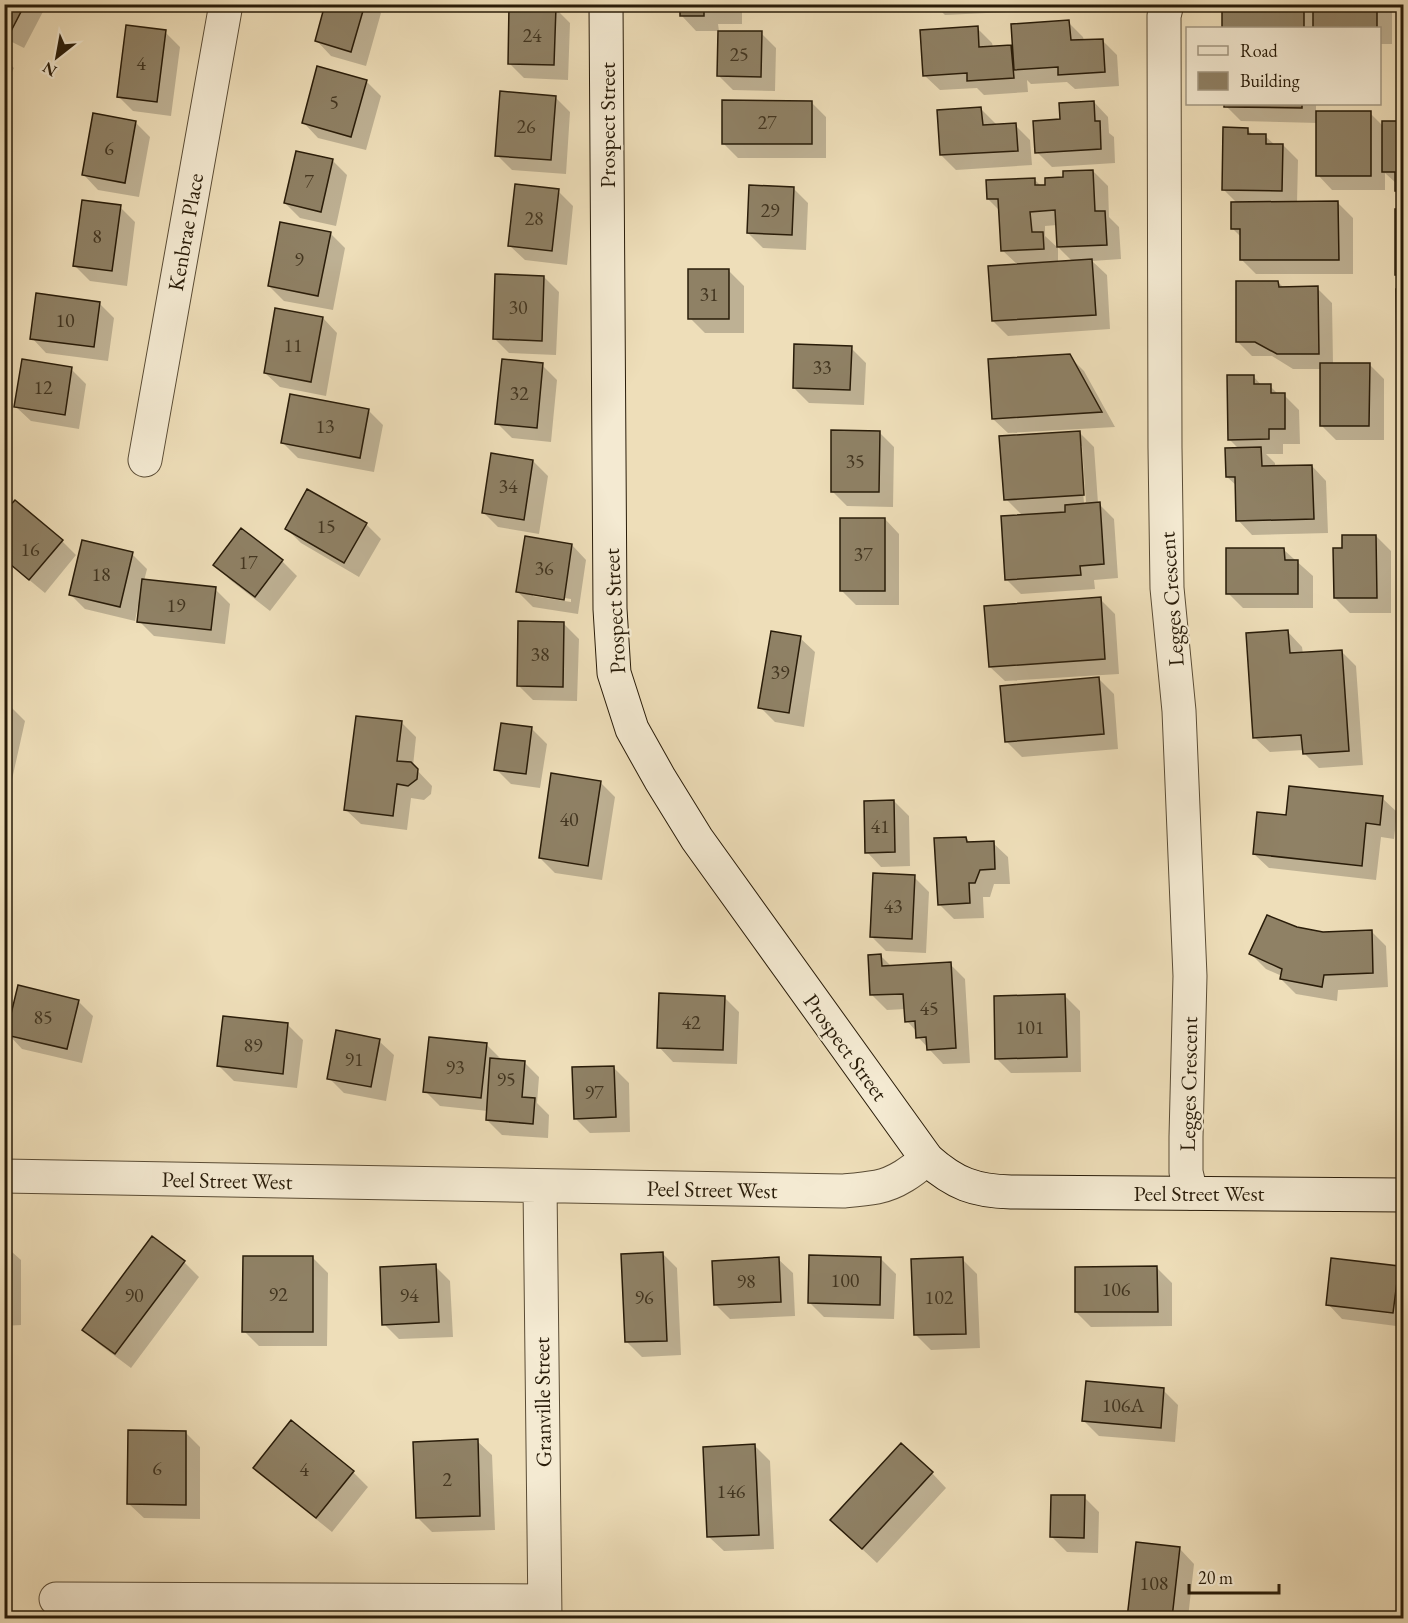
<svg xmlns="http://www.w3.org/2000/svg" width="1408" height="1623" viewBox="0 0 1408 1623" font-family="'EB Garamond',serif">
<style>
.shadow{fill:#0003;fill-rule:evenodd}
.building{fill:#8f8165;stroke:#291c09;stroke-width:1.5}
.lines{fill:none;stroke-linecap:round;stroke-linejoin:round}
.street-casing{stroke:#5a4c35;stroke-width:35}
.secondary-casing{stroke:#291c09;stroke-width:35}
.street{stroke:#f4ead2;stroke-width:33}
.secondary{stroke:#f4ead2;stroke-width:33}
.labels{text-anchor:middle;stroke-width:4.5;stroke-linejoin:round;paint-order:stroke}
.number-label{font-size:20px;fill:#423520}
.street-label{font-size:22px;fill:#291c09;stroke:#f4ead2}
</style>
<rect width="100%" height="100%" fill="#eedeb9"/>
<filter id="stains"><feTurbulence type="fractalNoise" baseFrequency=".00333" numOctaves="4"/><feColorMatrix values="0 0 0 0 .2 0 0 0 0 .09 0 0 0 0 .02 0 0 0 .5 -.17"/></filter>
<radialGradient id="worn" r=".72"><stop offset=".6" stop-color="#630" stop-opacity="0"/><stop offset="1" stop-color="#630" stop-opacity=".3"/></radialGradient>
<path class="shadow" d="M4 4H47L24 48 4 38Z
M327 4H372L381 13 366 66 331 56 317 41Z
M682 4H742V24H718L719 31H696L682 16Z
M934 4H1029L1030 11 945 15Z
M1223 4H1392V44H1380V28H1223Z
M555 8 570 23 568 80 524 78 510 64Z
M1068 22 1083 37 1084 41 1102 40 1117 55 1119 86 1075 89 1067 82 1031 84 1027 80 1028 92 984 95 977 88 940 90 925 76 977 28 992 43 993 47 1011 46 1014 50Z
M165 32 180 47 171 116 133 111 118 96Z
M761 33 776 48 775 91 733 90 718 75Z
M4 59 14 68 4 87Z
M366 81 381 96 366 150 318 138 304 123Z
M555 97 570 112 566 174 512 170 497 155Z
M811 102 826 117V158H738L723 143Z
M1094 102 1108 117 1109 133 1114 137 1115 163 1052 167 1037 152 1062 121Z
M1226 104H1316V113H1370L1383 126 1404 123V197L1397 190V184L1385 173V190H1332L1318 175V123L1241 121 1226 106Z
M981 109 996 124V126L1015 125 1030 140 1032 165 956 170 941 155Z
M135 122 150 137 139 197 98 190 84 175Z
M1247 129 1254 136H1265L1275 145H1283L1298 160 1297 203H1338L1353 218V274H1256L1241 259V237L1233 229 1237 203 1223 189Z
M332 160 347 175 336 226 300 218 285 203Z
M1093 171 1108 186 1109 217 1119 227 1121 259 1092 261 1107 275 1110 329 1008 336 993 321 1018 265 1002 250 1000 211 988 199 1034 179 1041 186ZM1057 225 1058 247 1073 262 1058 263V248L1045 236V226Z
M793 188 808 203 806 250 763 248 748 233Z
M558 191 573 206 567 265 525 260 510 246Z
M120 207 135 222 127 286 90 281 75 266Z
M1404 211V282L1397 275Z
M330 233 345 248 333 310 284 301 269 286Z
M729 271 744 286V333H705L690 318Z
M544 277 559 292 556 355 509 353 494 338Z
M1278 282 1284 288H1317L1332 303 1333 364H1369L1384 379V440H1336L1321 425 1322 369H1293L1272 356H1252L1237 341Z
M99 303 114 318 108 361 46 353 32 338Z
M323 318 337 333 326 396 280 387 265 373Z
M851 348 866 363 864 405 809 403 794 388Z
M1069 356 1084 371 1115 427 1008 433 993 419Z
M542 365 557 380 551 442 512 438 497 423Z
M71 369 86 384 79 429 31 421 16 407Z
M1254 377 1262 386H1270L1279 395H1284L1299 410 1300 444H1283V454H1266L1275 463V467L1312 466 1326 481 1328 533 1252 535 1238 520 1237 486 1227 477 1239 449 1229 439Z
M368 410 383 425 374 472 298 458 283 443Z
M879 432 894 447 893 507 847 506 832 491Z
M1079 432 1094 447 1098 503 1114 519 1118 578 1094 580 1095 589 1021 594 1006 579 1023 516 1006 499ZM1079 446H1082L1086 502 1084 503Z
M4 456 13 500 4 502Z
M533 461 548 476 539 534 498 527 483 512Z
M308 491 366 524 381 539 359 577 301 543 286 528Z
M885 519 899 534V605H856L841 590Z
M241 530 282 561 297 576 270 611 229 579 215 564Z
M1376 536 1391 551V613H1350L1335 598 1344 550Z
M62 541 76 555 45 593 4 559Z
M572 545 586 560 578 614 533 607 518 592ZM533 593 571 599V602L533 596Z
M1284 550 1313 576V608H1243L1228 593Z
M132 554 147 569 144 581 215 589 230 604 225 644 154 636 139 621 141 606H138L135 621 85 609 70 594Z
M1100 599 1115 614 1119 674 1005 681 990 667Z
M564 624 579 639 577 701 533 700 518 685Z
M1288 632 1302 647 1303 654 1341 651 1356 666 1363 765 1319 768 1304 753V750L1270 752 1255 738Z
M800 638 815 652 804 727 775 722 760 707Z
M1099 679 1114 694 1118 749 1022 757 1007 742Z
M4 705 10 706 25 721 9 793 4 792Z
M401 722 416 737 413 766 432 786 431 794 424 800 411 798 407 830 361 824 346 810Z
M503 724 532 729 547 744 540 788 511 784 496 769Z
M600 782 615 797 602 880 555 873 540 858Z
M1382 798 1397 812 1394 839 1381 837 1376 880 1269 868 1254 854Z
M894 801 909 816 910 866 881 867 867 852Z
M966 838 971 844 993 843 1008 857 1010 884H994L990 897H983L984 918 954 919 939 904Z
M914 877 929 892 926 953 886 951 871 936Z
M1297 929 1323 934 1372 932 1386 946 1388 987 1338 990 1337 1001 1296 994 1281 979 1282 976 1266 969 1251 954Z
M881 956 892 967 950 964 965 979 970 1063 943 1064 918 1037 917 1032 907 1021 906 1009 887 1010 872 995Z
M1065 996 1080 1011 1081 1072 1011 1073 996 1058Z
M724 997 739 1012 737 1064 673 1062 659 1047Z
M78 1001 93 1016 82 1063 22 1049 8 1034Z
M288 1025 303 1040 297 1088 234 1081 219 1066Z
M379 1041 394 1055 386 1101 344 1093 329 1078Z
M486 1044 501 1059 524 1062 539 1077 537 1103 549 1115 548 1138 502 1135 487 1120 488 1111 440 1106 425 1091Z
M614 1068 629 1083 630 1132 590 1133 575 1118Z
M4 1245 21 1260V1325L4 1326Z
M663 1254 677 1268 681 1355 642 1357 627 1342Z
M313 1258 328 1273 327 1346H259L244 1331Z
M778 1259 793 1273 795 1316 730 1319 715 1304Z
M881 1259 896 1274 894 1319 824 1317 809 1302Z
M962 1259 977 1274 980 1348 931 1350 916 1335Z
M184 1262 199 1277 131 1368 99 1344 84 1330Z
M435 1266 450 1281 453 1337 399 1339 384 1324Z
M1398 1267 1404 1272V1327L1342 1319 1328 1304Z
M1157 1268 1172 1283V1326L1091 1327 1076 1312Z
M1163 1390 1178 1405 1175 1442 1099 1436 1084 1421Z
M291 1423 353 1472 368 1487 332 1532 270 1482 255 1468Z
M185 1432 200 1447V1519L144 1518 129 1504Z
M477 1441 492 1455 495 1530 432 1532 417 1517Z
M755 1446 770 1461 774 1549 724 1551 709 1537Z
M932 1473 946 1488 877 1563 847 1535Z
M1084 1497 1099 1512 1098 1553 1067 1552 1052 1537Z
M1180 1549 1194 1564 1188 1618H1130L1129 1617Z"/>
<path class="building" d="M4 4H25L9 35 4 32Z
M325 4H365L351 52 315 41Z
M680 4H728V9L704 10V16H680Z
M1222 4H1304V28H1222Z
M1313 4H1377V28H1313Z
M509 5 556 7 554 65 508 64Z
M1069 20 1071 40 1103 39 1105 72 1058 75V67L1014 70 1011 24Z
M126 25 166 30 157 102 117 97Z
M978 26 979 47 1011 45 1014 78 967 81V73L923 76 920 30Z
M718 31H762L761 77 717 76Z
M317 66 367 80 351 137 302 123Z
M500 91 556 96 551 160 495 156Z
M722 100 812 101V144H722Z
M1094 101 1095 121H1100L1101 149 1035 153 1033 121 1060 119 1059 103Z
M1224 104H1302V108L1224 107Z
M981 107 983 125 1016 123 1018 151 940 155 937 110Z
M1316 111H1371V176H1316Z
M93 113 136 121 125 183 82 175Z
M1382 121H1404V191H1395V172H1382Z
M1223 127 1248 128V134H1266V144H1283L1282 191 1222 190Z
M296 151 333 159 321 212 284 203Z
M1093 170 1095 211H1105L1107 245 1057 247 1055 210 1030 212 1032 232H1043L1044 249 1001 251 998 199H987L986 180 1035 178V185H1045V178L1063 177V171Z
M515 184 559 189 552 251 508 246Z
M749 185 794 187 792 235 747 233Z
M82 200 121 205 112 271 73 266Z
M1338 201 1339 260H1240V229H1231V202Z
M1395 209H1404V275H1395Z
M280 222 331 232 318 296 268 286Z
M1092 259 1096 315 992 321 988 266Z
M688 269H729V319H688Z
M495 274 544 276 542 341 493 339Z
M1236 281H1278L1279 287 1318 286 1319 354H1277L1255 342H1236Z
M1396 289H1404V358H1397Z
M36 293 100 302 94 347 30 339Z
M275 308 323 317 311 382 264 373Z
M794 344 852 346 850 390 793 388Z
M1070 354 1102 412 992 419 988 359Z
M22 359 72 367 65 415 14 407Z
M502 359 543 363 537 428 495 424Z
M1320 363H1370L1369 426H1320Z
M1227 375H1254V384H1271V393H1285V429H1269V439L1228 440Z
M290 394 369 409 360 458 281 443Z
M831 430 880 431 879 492H831Z
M1080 431 1084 495 1004 500 999 436Z
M1261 447 1262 466 1312 465 1314 519 1236 521 1235 477H1226L1225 448Z
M491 453 533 460 524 520 482 513Z
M307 489 367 523 344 563 285 529Z
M15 500 63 540 29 580 4 559V512Z
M1100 502 1104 564 1080 566 1081 575 1005 580 1001 516 1065 512V505Z
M840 518H885V591H840Z
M241 528 283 560 255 597 213 565Z
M1342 535H1376L1377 598H1334L1333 548H1342Z
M525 536 572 544 564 600 516 592Z
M82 540 133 552 120 607 69 595Z
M1226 548H1284L1285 560H1298V594H1226Z
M142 579 216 587 211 630 137 622Z
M1101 597 1105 659 989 667 984 606Z
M518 621 564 622 563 687 517 686Z
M1288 630 1290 653 1342 650 1349 751 1303 754 1301 735 1253 738 1246 633Z
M771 631 801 636 789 713 758 708Z
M1099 677 1104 734 1005 742 1000 686Z
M4 703 11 705 4 734Z
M356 716 402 721 397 761 411 762 418 769 417 779 408 786 397 784 393 816 344 810Z
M501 723 532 727 526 774 494 770Z
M551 773 601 781 588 866 539 858Z
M1289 786 1383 796 1380 825 1366 823 1362 866 1253 854 1257 812 1286 815Z
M894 800 895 852 865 853 864 801Z
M966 837 967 842 994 841 995 869 980 870 975 883H969L970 903 938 905 934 838Z
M873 873 915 875 912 939 870 937Z
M1267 915 1297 927 1323 932 1372 930 1373 973 1324 975 1322 987 1280 979 1282 969 1249 954Z
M881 954 882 966 951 962 956 1048 927 1050 926 1037 916 1038 915 1021 905 1022 903 994 870 995 868 955Z
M18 985 79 1000 67 1049 6 1035Z
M659 993 725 996 723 1050 657 1048Z
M1065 994 1067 1057 995 1059 994 996Z
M223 1016 288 1023 283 1074 217 1066Z
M336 1030 380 1039 371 1087 327 1079Z
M429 1037 487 1043 481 1098 423 1092Z
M490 1058 525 1061 522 1097 535 1098 533 1124 486 1120Z
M614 1066 616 1117 574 1119 572 1067Z
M152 1236 185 1261 115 1354 82 1330Z
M4 1243H6L7 1311H4Z
M663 1252 667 1341 625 1342 621 1254Z
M809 1255 881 1257 880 1305 808 1303Z
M243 1256H313V1332H242Z
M779 1257 781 1302 714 1305 712 1261Z
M963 1257 966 1334 914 1335 911 1259Z
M1331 1258 1399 1266 1393 1313 1326 1305Z
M436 1264 439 1322 382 1325 380 1267Z
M1157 1266 1158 1312H1075V1267Z
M1086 1381 1164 1388 1161 1428 1082 1421Z
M291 1420 354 1471 316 1518 253 1468Z
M128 1430 186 1431V1505L127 1504Z
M478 1439 480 1516 416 1518 413 1442Z
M901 1443 933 1472 862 1549 830 1520Z
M755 1444 759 1535 707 1537 703 1447Z
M1051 1495H1085L1084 1538 1050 1537Z
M1136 1542 1180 1547 1172 1618H1127Z"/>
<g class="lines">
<defs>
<path id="street" d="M1167 4 1164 16 1165 448 1167 588 1179 711 1190 976 1186 1137V1172L1191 1193
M145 460 226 4
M4 1176 843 1191C854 1190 866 1189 877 1187 897 1183 912 1171 927 1159
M540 1186 545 1618
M56 1599 544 1601"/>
<path id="secondary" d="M606 4 610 609 614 673 632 729 660 779 697 839 927 1159C955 1184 975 1191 1011 1192L1404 1195"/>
</defs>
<use href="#street" class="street-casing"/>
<use href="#secondary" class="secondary-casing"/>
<use href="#street" class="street"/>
<use href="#secondary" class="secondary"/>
</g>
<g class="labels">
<g class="number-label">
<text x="532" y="42">24</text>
<text x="739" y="61">25</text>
<text x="141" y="70">4</text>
<text x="334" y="109">5</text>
<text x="767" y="129">27</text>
<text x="526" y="133">26</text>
<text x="109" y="155">6</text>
<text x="309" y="188">7</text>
<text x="770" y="217">29</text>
<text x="534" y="225">28</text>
<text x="97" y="243">8</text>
<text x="299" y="266">9</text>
<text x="709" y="301">31</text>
<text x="518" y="314">30</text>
<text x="65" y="327">10</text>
<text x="293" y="352">11</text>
<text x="822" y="374">33</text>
<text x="43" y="394">12</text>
<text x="519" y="400">32</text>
<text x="325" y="433">13</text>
<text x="855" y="468">35</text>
<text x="508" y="493">34</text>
<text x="326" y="533">15</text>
<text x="30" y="556">16</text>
<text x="863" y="561">37</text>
<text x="248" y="569">17</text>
<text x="544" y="575">36</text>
<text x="101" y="581">18</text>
<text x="176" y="612">19</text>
<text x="540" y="661">38</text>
<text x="780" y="679">39</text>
<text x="569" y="826">40</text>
<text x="880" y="833">41</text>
<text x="893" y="913">43</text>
<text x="929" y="1015">45</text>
<text x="43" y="1024">85</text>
<text x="691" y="1029">42</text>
<text x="1030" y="1034">101</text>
<text x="253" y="1052">89</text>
<text x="354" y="1066">91</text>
<text x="455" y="1074">93</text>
<text x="506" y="1086">95</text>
<text x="594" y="1099">97</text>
<text x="845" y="1287">100</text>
<text x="746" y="1288">98</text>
<text x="1116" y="1296">106</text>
<text x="278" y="1301">92</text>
<text x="134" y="1302">90</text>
<text x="409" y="1302">94</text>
<text x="644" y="1304">96</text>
<text x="939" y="1304">102</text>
<text x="1123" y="1412">106A</text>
<text x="157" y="1475">6</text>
<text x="304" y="1476">4</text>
<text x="447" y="1486">2</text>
<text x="731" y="1498">146</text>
<text x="1154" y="1590">108</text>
</g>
<g class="street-label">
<text transform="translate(607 125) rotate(-90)" y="8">Prospect Street</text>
<text transform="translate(185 232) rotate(-80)" y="8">Kenbrae Place</text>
<text transform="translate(1171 599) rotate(-94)" y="8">Legges Crescent</text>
<text transform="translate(614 611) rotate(-93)" y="8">Prospect Street</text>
<text transform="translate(846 1047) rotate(54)" y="8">Prospect Street</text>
<text transform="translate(1188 1084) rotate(-89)" y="8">Legges Crescent</text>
<text transform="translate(227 1180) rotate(1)" y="8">Peel Street West</text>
<text transform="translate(712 1189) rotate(1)" y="8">Peel Street West</text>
<text x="1199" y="1201">Peel Street West</text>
<text transform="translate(542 1402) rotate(-91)" y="8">Granville Street</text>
</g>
</g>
<rect width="1408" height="1623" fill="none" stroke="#eedeb9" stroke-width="24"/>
<rect x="6" y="6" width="1396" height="1611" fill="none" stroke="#291c09" stroke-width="3"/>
<rect x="12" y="12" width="1384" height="1599" fill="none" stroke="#291c09" stroke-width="1.5"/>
<rect x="1186" y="27" width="195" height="78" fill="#f4ead2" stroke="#a39882" stroke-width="1.5"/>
<rect x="1198" y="46" width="30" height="9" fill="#f4ead2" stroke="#a39882" stroke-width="1.5"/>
<text x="1240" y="57" font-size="18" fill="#291c09">Road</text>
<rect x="1198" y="72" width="30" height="18" fill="#8f8165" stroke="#a39882" stroke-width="1.5"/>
<text x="1240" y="87" font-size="18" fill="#291c09">Building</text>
<g transform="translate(57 57) rotate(211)" stroke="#f4ead2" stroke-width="4.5" paint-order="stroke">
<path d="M0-4.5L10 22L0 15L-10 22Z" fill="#291c09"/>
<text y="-9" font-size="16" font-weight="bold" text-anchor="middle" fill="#291c09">N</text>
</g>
<path d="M1189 1584v9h90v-9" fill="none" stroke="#291c09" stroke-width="3"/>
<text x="1198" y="1584" font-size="18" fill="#291c09" stroke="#f4ead2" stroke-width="4.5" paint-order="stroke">20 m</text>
<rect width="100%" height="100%" filter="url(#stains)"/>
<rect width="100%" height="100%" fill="url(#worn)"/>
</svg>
